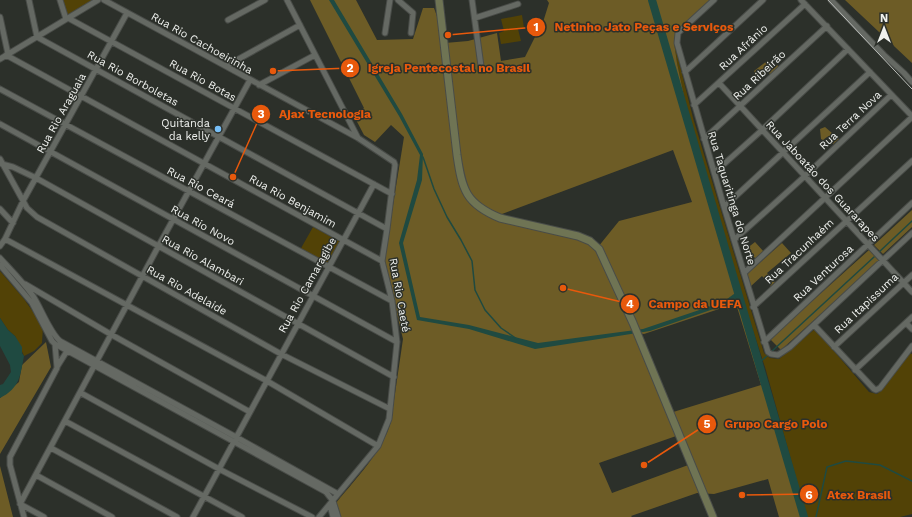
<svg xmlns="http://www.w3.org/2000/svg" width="912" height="517" viewBox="0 0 912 517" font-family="'Work Sans',sans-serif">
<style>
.green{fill:#524206}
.forest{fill:#6d5c26;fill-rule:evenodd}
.water{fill:#1f4a41}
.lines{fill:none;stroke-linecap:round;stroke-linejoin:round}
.stream{stroke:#1f4a41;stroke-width:1.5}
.river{stroke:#1f4a41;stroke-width:8}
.street-casing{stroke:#494c48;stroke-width:7}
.secondary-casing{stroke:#494c48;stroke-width:9}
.street{stroke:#656963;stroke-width:5}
.secondary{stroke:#6f7454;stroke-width:7}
.tram{stroke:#bcbfbb;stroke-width:1}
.poi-dot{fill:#77bff7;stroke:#2c302a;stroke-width:1.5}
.labels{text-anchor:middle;stroke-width:3;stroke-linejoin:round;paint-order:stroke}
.street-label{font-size:11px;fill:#eff1ee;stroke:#2c302a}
.poi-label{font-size:11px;fill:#eff1ee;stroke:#2c302a;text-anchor:end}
.leader{fill:none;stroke:#e8590c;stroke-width:1.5}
.callout-dot{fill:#e8590c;stroke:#2c302a;stroke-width:1.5}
.mark-label{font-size:12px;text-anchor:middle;font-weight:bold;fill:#fff}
.callout-label{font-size:12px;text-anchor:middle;font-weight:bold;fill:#e8590c;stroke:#2c302a;stroke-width:3;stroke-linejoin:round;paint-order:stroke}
</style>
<rect width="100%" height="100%" fill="#2c302a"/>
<path class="green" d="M60 0H98L66 19Z
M522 15 524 28 518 29 521 41 501 44 499 33 504 31 501 19Z
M674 42 693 118 764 353 770 358 779 359 815 329 869 392 877 394 882 390 910 353 912 354V514L900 517H807L765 367 740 291 689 119 677 63Z
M313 227 341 242 328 266 300 250Z
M0 271 24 299 43 326 42 343 34 351 24 356 15 336 8 330 0 318Z"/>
<path class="forest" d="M310 0H356L377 40 413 39 423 8H434L444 36 445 43 468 41 497 33 501 61 525 57 544 19 549 3 547 0H712L676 36 674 42 677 63 694 143 804 517H779L768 479 714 494 697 493 631 516 632 517H340L336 503C357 477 393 441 393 407L403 339 384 261 404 137 391 125 375 142 364 135 354 116 364 108ZM673 150 692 202 619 221 598 247 578 236 490 213 502 214ZM728 306 737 307 761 385 670 413 637 333 644 334ZM679 435 691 464 612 493 599 463Z
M845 0H912V63Z
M767 61 774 68 777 65 780 68 772 76 767 71 758 79 755 77 754 71Z
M825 127 839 139 833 144 827 137 823 140 821 139 820 129Z
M912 210V227L883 254 874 245Z
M755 242 764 252 756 259 746 249Z
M782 243 791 253 767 273 775 282 771 286 762 276 750 287 747 274Z
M869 250 879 261 781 350 770 339Z
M46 342 51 367 0 454V398L19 382 22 365Z
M0 466 13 517H0Z"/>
<path class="water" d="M329 0H334L402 114 423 154 422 180 403 243 420 317 469 325 538 343 643 329 723 302 738 291 740 296 728 304 650 331 535 349 469 329 417 320 399 243 417 180 420 155 399 116Z
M0 318 8 330 15 336 22 347V353L24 356C20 376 20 388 0 398V385L3 384 11 372 10 365 0 346Z"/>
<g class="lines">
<path class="stream" d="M423 157 434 189 447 217 461 240 472 261 475 290 485 310 501 328 517 339
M878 253 912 221
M771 352 874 257
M759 363 767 356
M816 517 827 467 846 461 880 465 912 481"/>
<path class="river" d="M652 0 804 517"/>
<defs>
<path id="street" d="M29 0 37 37 387 229
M60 0 66 19
M104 0 358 138 394 162 395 165 387 229 382 261 392 301 397 342 389 419 378 446 319 517
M287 0 358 138
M398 0 413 13 411 33
M472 0 481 66
M714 0 678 33 677 43 724 207 768 352 771 354 778 355 790 347 912 233
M801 0 912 116
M831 0 884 55 904 73 912 82
M127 13 23 201 5 239 267 381 378 446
M0 17 8 54
M68 18 392 194
M475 18 518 4
M228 20 265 0
M385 33 390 0
M6 55 382 261
M0 59 98 0
M226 66 300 25
M685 72 763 0
M719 83 912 292
M259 85 315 55
M0 89 392 301
M694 105 805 4
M0 124 397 342
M704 139 827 26
M0 159 27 208 37 217 281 354 390 409
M2 164 13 167 36 178 394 377
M715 172 762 130 848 49
M724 207 870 72
M0 209 13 223
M734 240 805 176 891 95
M0 246 5 239
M0 258C11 270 23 282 33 296 41 308 50 333 60 341L236 437 338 494
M0 265 32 303 52 341 55 344 326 492 333 501 338 517
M744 273 912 117
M25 284 112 335 250 412
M753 307 912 161
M906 323 912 329
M814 325 874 389 876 390 880 388 912 346
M764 342 912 203
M834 347 912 275
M57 367 67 351
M855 370 912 317
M81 393 219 469 312 517
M65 421 242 517
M51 448 177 517
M36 475 112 517
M330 505 333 517
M24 517 10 465V457L57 368 55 344
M44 517 20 504 158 247 250 80
M193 517 374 184"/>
<path id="secondary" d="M439 0 457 155C462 190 466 204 500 218L578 236 590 241 599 249 633 323 713 517"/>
</defs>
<use href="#street" class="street-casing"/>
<use href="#secondary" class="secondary-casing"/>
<use href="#street" class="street"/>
<use href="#secondary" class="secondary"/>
<path class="tram" d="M828 0 912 89"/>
</g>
<circle class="poi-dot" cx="218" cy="129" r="4"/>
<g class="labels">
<g class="street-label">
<text transform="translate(202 43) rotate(29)" y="4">Rua Rio Cachoeirinha</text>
<text transform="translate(743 47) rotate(-43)" y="4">Rua Afrânio</text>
<text transform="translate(759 75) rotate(-43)" y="4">Rua Ribeirão</text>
<text transform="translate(133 78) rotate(29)" y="4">Rua Rio Borboletas</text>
<text transform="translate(203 80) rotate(29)" y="4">Rua Rio Botas</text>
<text transform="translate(61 113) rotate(-61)" y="4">Rua Rio Araguaia</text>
<text transform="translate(850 120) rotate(-43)" y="4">Rua Terra Nova</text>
<text transform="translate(823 181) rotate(47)" y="4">Rua Jaboatão dos Guararapes</text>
<text transform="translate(201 187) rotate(28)" y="4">Rua Rio Ceará</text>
<text transform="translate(732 198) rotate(73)" y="4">Rua Taquaritinga do Norte</text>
<text transform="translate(293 201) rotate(29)" y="4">Rua Rio Benjamim</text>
<text transform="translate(203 225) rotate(29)" y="4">Rua Rio Novo</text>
<text transform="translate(799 251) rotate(-43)" y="4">Rua Tracunhaém</text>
<text transform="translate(203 260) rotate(29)" y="4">Rua Rio Alambari</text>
<text transform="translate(823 273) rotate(-43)" y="4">Rua Venturosa</text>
<text transform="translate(307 285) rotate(-61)" y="4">Rua Rio Camaragibe</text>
<text transform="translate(187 290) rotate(29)" y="4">Rua Rio Adelaide</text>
<text transform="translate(400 295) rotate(80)" y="4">Rua Rio Caeté</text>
<text transform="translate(866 303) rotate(-43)" y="4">Rua Itapissuma</text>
</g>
<g class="poi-label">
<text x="210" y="127">Quitanda<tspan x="210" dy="13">da kelly</tspan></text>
</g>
</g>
<path class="leader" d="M448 35L536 27M273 71L350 68M233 177L261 114M563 288L630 304M644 465L707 424M742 495L809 494"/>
<g class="callout-dot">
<circle cx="448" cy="35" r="4"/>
<circle cx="273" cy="71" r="4"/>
<circle cx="233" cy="177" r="4"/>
<circle cx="563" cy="288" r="4"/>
<circle cx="644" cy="465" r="4"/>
<circle cx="742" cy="495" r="4"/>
<circle cx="536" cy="27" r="10"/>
<circle cx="350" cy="68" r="10"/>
<circle cx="261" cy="114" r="10"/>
<circle cx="630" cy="304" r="10"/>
<circle cx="707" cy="424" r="10"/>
<circle cx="809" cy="494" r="10"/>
</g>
<g class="mark-label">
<text x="536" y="31">1</text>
<text x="350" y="72">2</text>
<text x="261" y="118">3</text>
<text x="630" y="308">4</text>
<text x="707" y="428">5</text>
<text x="809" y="499">6</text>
</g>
<g class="callout-label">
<text x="644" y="31">Netinho Jato Peças e Serviços</text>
<text x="449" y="72">Igreja Pentecostal no Brasil</text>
<text x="325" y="118">Ajax Tecnologia</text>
<text x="695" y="308">Campo da UEFA</text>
<text x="776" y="428">Grupo Cargo Polo</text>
<text x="859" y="499">Atex Brasil</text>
</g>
<g transform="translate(884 28)" stroke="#2c302a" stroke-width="3" paint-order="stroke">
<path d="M0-3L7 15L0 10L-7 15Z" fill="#eff1ee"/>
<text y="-6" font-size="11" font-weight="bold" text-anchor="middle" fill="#eff1ee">N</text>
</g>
</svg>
